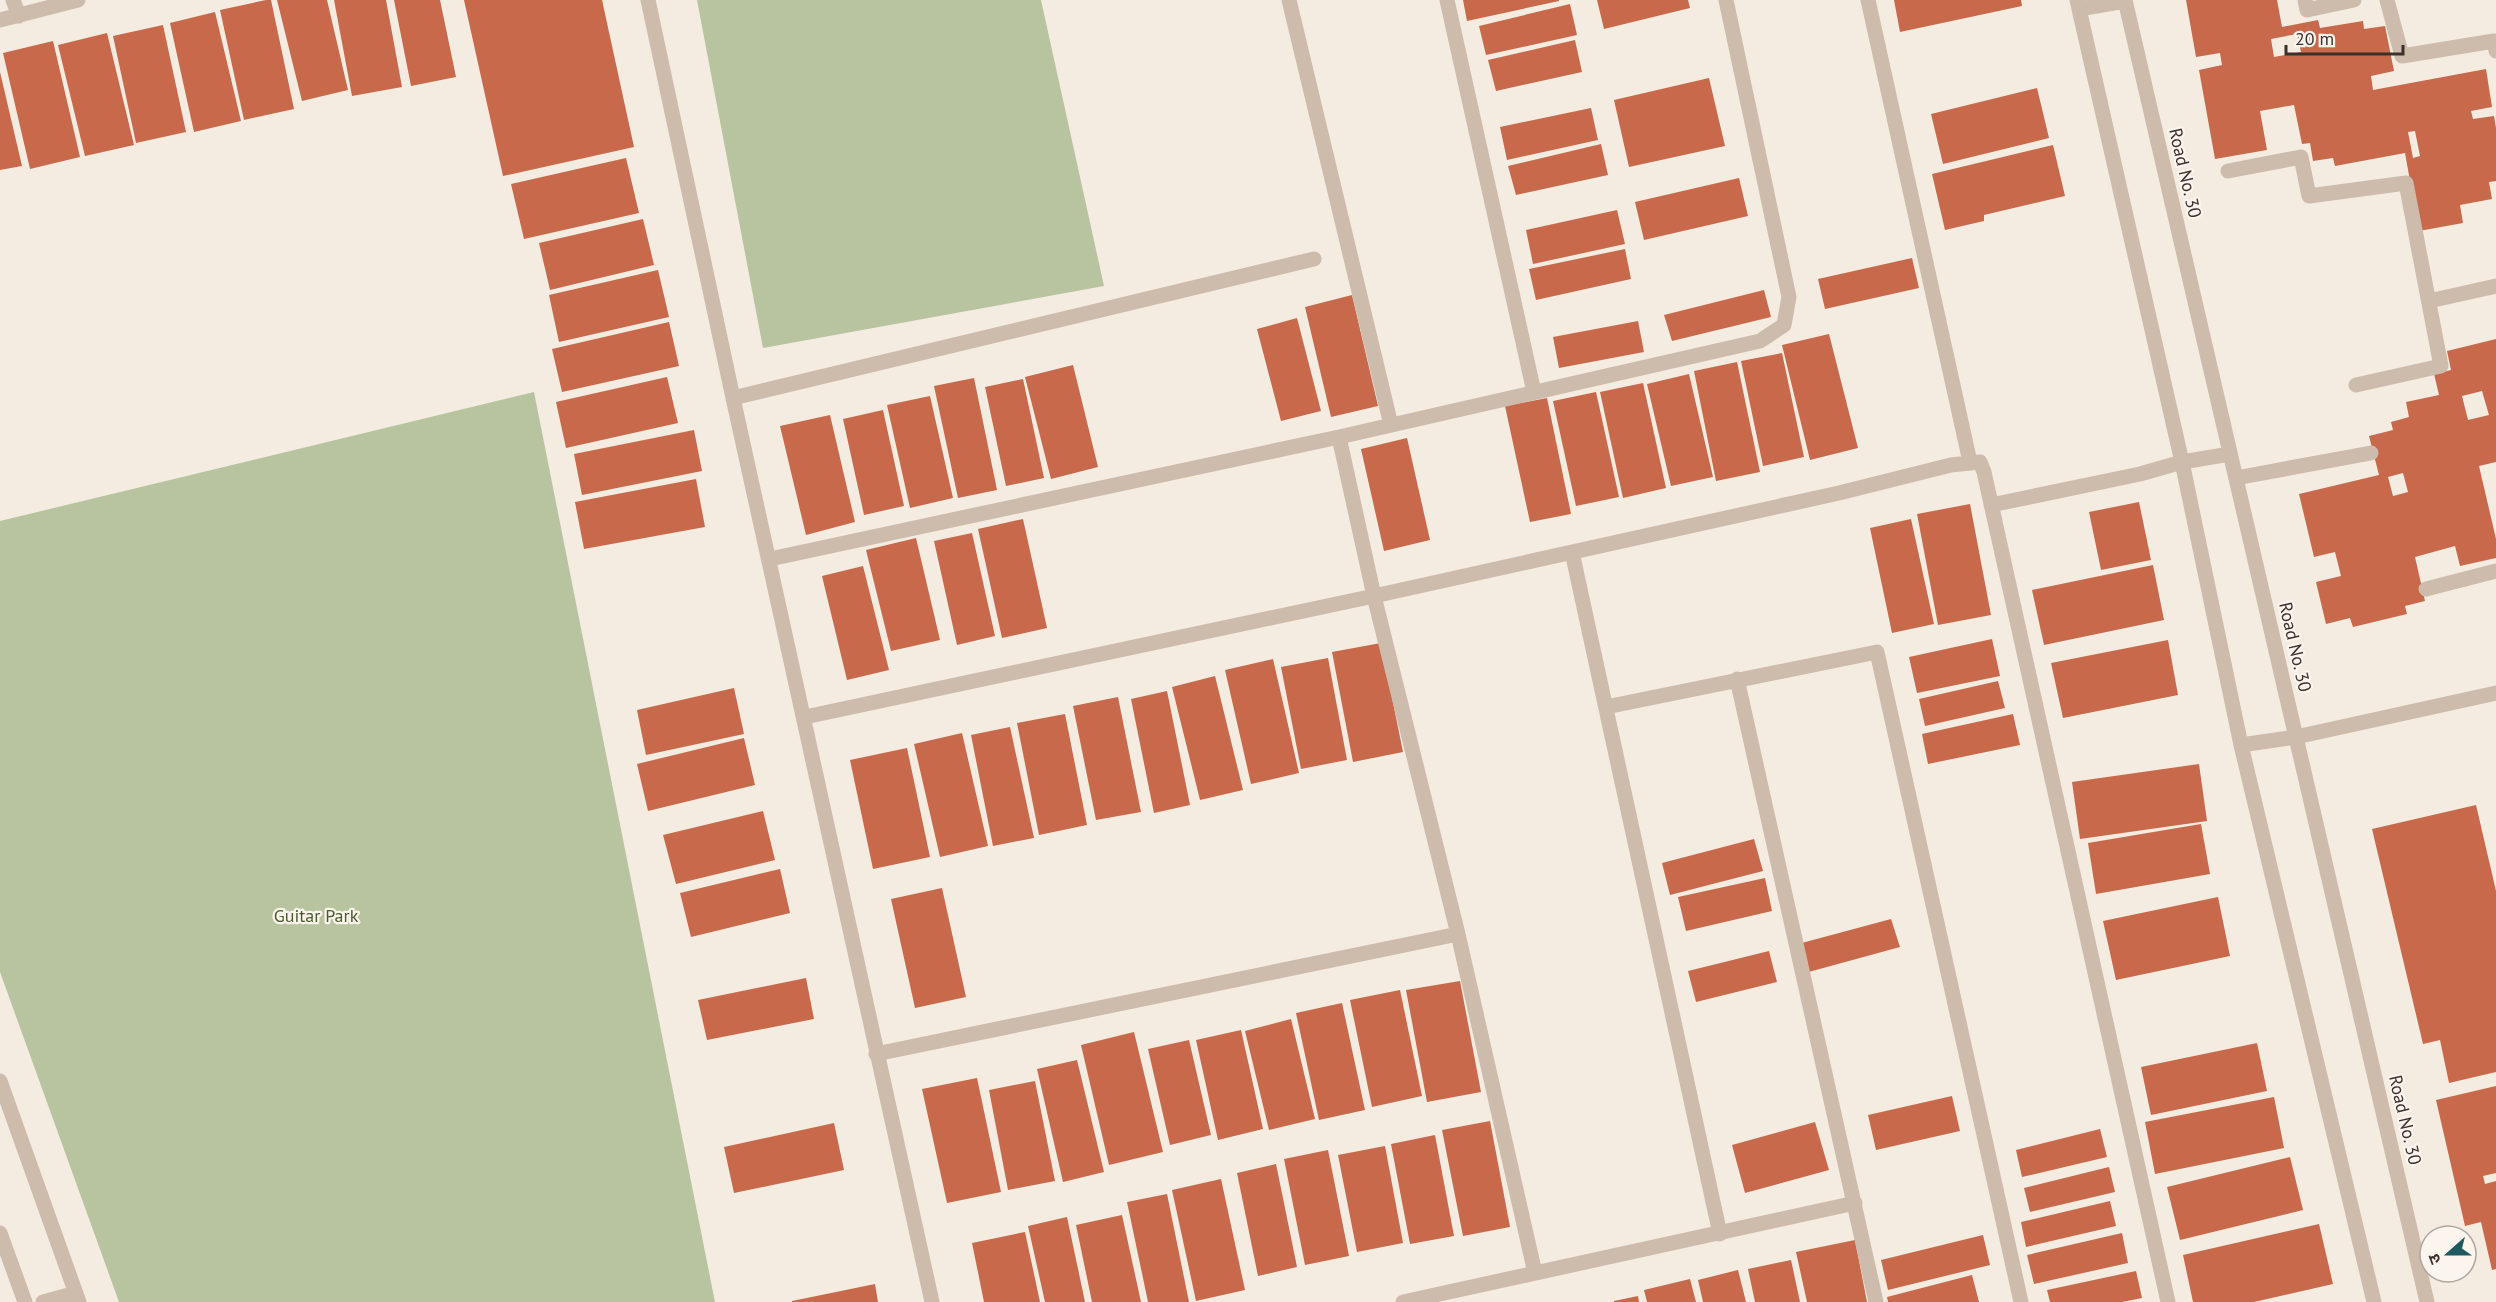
<svg xmlns="http://www.w3.org/2000/svg" width="2496" height="1302" viewBox="0 0 2496 1302" font-family="'PT Sans','Noto Sans Devanagari',sans-serif">
<style>
.green{fill:#b8c4a0}
.building{fill:#c8694b;fill-rule:evenodd}
.lines{fill:none;stroke-linecap:round;stroke-linejoin:round}
.minor{stroke:#cdbbac;stroke-width:15}
.tertiary{stroke:#cdbbac;stroke-width:15}
.labels{text-anchor:middle;stroke-width:4.5;stroke-linejoin:round;paint-order:stroke}
.street-label{font-size:18px;fill:#3b302b;stroke:#fbf5ee}
.park-label{font-size:18px;fill:#4a5a2e;stroke:#fbf5ee}
</style>
<rect width="100%" height="100%" fill="#f4ebe1"/>
<path class="green" d="M697 0H1041L1104 286 763 348Z
M534 392 715 1302H119L0 972V521Z"/>
<path class="building" d="M266 0H271L294 109 244 120 220 10Z
M277 0H327L348 90 302 101Z
M334 0H386L402 87 352 96Z
M394 0H440L456 77 411 86Z
M464 0H602L634 147 503 176Z
M1463 0H1559V1L1467 21Z
M1597 0H1688L1690 8 1604 29Z
M1894 0H2021L2022 6 1900 32Z
M2186 0H2277L2282 27 2318 20 2320 28 2363 21 2364 29 2385 26 2394 71 2371 76 2373 90 2486 69 2492 107 2471 111 2473 119 2494 116 2496 128V181L2489 182 2492 199 2460 205 2463 223 2419 231 2405 153 2335 166 2333 158 2313 161 2310 143 2302 144 2294 105 2260 111 2267 150 2215 159 2199 70 2222 65 2220 53 2196 57ZM2297 34 2301 52 2274 57 2271 39ZM2415 131 2420 156 2413 158 2408 132Z
M1570 4 1577 35 1486 55 1479 26Z
M215 12 241 121 194 132 170 23Z
M163 25 186 132 136 143 113 36Z
M107 33 134 145 85 156 58 45Z
M1575 40 1582 72 1496 91 1488 60Z
M53 41 80 157 30 169 3 53Z
M0 72 22 166 0 170Z
M1709 78 1725 146 1629 167 1614 100Z
M2037 88 2049 138 1943 164 1931 114Z
M1591 108 1598 140 1507 160 1500 127Z
M1601 144 1608 175 1516 195 1508 166Z
M2053 145 2065 196 1984 215V221L1945 230 1932 174Z
M626 158 639 213 524 239 511 184Z
M1739 178 1748 216 1644 240 1635 202Z
M1617 210 1625 244 1533 264 1526 230Z
M643 219 654 265 550 290 539 243Z
M1625 249 1631 279 1536 300 1529 269Z
M1912 258 1919 288 1825 309 1818 279Z
M658 270 669 317 559 342 549 295Z
M1764 290 1771 317 1672 341 1664 315Z
M1352 295 1378 406 1331 417 1305 307Z
M1297 318 1321 411 1281 421 1257 329Z
M1638 321 1644 352 1559 368 1553 337Z
M669 322 679 366 562 392 552 349Z
M1829 334 1858 448 1810 460 1782 345Z
M2496 339V462L2479 466 2496 539V558L2460 566 2455 546 2415 557 2425 601 2405 606 2407 614 2353 627 2350 618 2326 624 2316 582 2341 576 2335 552 2314 557 2299 494 2379 475 2369 436 2393 430 2391 422 2409 417 2406 402 2439 395 2434 374 2451 370 2447 351ZM2482 391 2489 415 2468 420 2462 396ZM2403 473 2408 492 2393 496 2388 477Z
M1782 353 1804 457 1763 466 1741 361Z
M1737 362 1760 472 1716 481 1694 371Z
M1073 365 1098 467 1051 479 1025 377Z
M1689 374 1713 477 1671 486 1647 384Z
M667 377 678 423 566 448 556 402Z
M974 378 997 490 958 498 934 386Z
M1023 379 1044 478 1006 486 985 387Z
M1643 383 1666 488 1623 498 1600 392Z
M1596 392 1619 497 1576 506 1553 401Z
M930 396 953 498 910 508 887 405Z
M1547 398 1571 514 1530 522 1505 406Z
M883 410 904 506 864 515 843 419Z
M830 415 855 522 806 535 780 426Z
M694 430 702 471 582 495 574 454Z
M1407 438 1430 540 1384 551 1361 449Z
M696 479 705 527 584 549 575 502Z
M2139 502 2151 560 2101 570 2089 512Z
M1970 504 1991 615 1938 625 1917 514Z
M1023 519 1047 628 1002 638 978 529Z
M1911 519 1934 624 1892 633 1870 528Z
M972 533 995 636 957 645 934 541Z
M916 538 940 640 891 651 866 550Z
M2153 565 2164 620 2044 645 2032 590Z
M863 566 889 670 847 680 822 576Z
M1992 639 2000 676 1917 693 1909 657Z
M2168 640 2178 695 2063 718 2051 663Z
M1381 643 1403 752 1353 762 1332 652Z
M1328 658 1347 760 1301 769 1281 667Z
M1273 659 1299 773 1251 784 1225 670Z
M1215 676 1243 790 1200 800 1172 687Z
M1998 681 2005 708 1925 726 1919 699Z
M734 688 744 734 646 755 637 710Z
M1167 691 1190 805 1154 813 1131 699Z
M1118 697 1141 812 1096 820 1073 706Z
M1065 714 1087 825 1039 835 1017 723Z
M2013 714 2020 745 1928 764 1922 734Z
M1010 727 1034 838 993 846 971 735Z
M962 733 988 846 940 857 914 744Z
M744 738 755 785 648 811 637 764Z
M907 748 930 857 873 869 850 760Z
M2199 764 2207 821 2080 839 2072 782Z
M2476 805 2496 891V1072L2449 1083 2440 1040 2423 1044 2372 829Z
M763 811 775 860 676 884 663 835Z
M2201 824 2210 874 2096 894 2088 843Z
M1754 839 1763 871 1670 895 1662 863Z
M780 869 790 913 691 937 680 893Z
M1765 878 1772 911 1686 931 1678 897Z
M942 888 966 997 915 1008 891 899Z
M2218 897 2230 956 2116 980 2103 921Z
M1891 919 1900 947 1805 973 1798 944Z
M1769 951 1777 982 1696 1002 1688 971Z
M806 978 814 1019 707 1040 698 1000Z
M1460 981 1481 1092 1427 1102 1406 990Z
M1400 990 1422 1096 1372 1107 1350 1000Z
M1342 1003 1365 1110 1319 1120 1296 1013Z
M1291 1019 1315 1119 1269 1130 1245 1031Z
M1241 1030 1263 1129 1218 1140 1196 1040Z
M1134 1032 1163 1152 1109 1165 1081 1045Z
M1189 1040 1211 1135 1170 1145 1148 1049Z
M2257 1043 2267 1091 2151 1115 2141 1067Z
M1077 1060 1104 1172 1063 1182 1037 1069Z
M977 1078 1001 1192 947 1203 922 1089Z
M1035 1081 1055 1181 1008 1190 989 1090Z
M2496 1086V1173L2483 1176 2485 1184 2496 1181V1269L2492 1270 2481 1222 2465 1226 2436 1100Z
M1952 1096 1960 1131 1876 1150 1868 1115Z
M2274 1097 2284 1148 2155 1174 2145 1122Z
M1490 1121 1510 1227 1463 1236 1442 1130Z
M1815 1122 1829 1170 1745 1193 1732 1145Z
M834 1123 844 1170 734 1193 724 1147Z
M2100 1129 2107 1157 2022 1177 2016 1150Z
M1435 1135 1454 1236 1410 1244 1391 1144Z
M1385 1146 1403 1243 1357 1252 1338 1155Z
M1328 1150 1349 1256 1305 1265 1284 1159Z
M2290 1157 2303 1210 2180 1240 2167 1187Z
M1276 1164 1297 1267 1258 1276 1237 1173Z
M2109 1167 2115 1192 2030 1212 2024 1188Z
M1221 1179 1245 1290 1196 1301 1172 1190Z
M1167 1194 1189 1302H1148L1127 1202Z
M2110 1201 2116 1226 2026 1247 2021 1222Z
M1122 1215 1141 1302H1092L1076 1225Z
M1067 1217 1085 1302H1045L1028 1226Z
M2319 1224 2333 1284 2254 1302H2193L2183 1255Z
M1025 1232 1040 1302H984L972 1243Z
M2122 1233 2128 1263 2034 1284 2027 1255Z
M1983 1235 1990 1265 1888 1290 1881 1260Z
M1855 1240 1867 1302H1807L1796 1252Z
M1791 1260 1800 1302H1755L1748 1269Z
M1738 1270 1746 1302H1703L1698 1280Z
M2136 1271 2142 1298 2122 1302H2050L2047 1290Z
M1972 1275 1979 1302H1888L1887 1297Z
M1690 1279 1696 1302H1647L1644 1290Z
M875 1284 878 1302H792V1301Z
M1638 1296 1639 1302H1614V1301Z"/>
<g class="lines">
<path class="minor" d="M13 0 19 16
M648 0 733 398 932 1302
M1289 0 1391 425
M1447 0 1534 392
M1868 0 1970 462
M2305 0 2307 10 2354 0
M2387 0 2402 56 2494 41 2496 51
M0 20 78 0
M2228 171 2301 157 2309 196 2406 183 2441 366 2356 385
M2429 301 2496 286
M733 398 1314 259
M1339 437 1374 596 1458 934 1535 1273
M2236 478 2371 453
M1991 505 2140 474 2182 462 2230 454
M1572 552 1720 1234
M770 559 1339 437 1760 341 1784 325 1789 297 1726 0
M2426 589 2496 571
M1737 679 1876 1302
M1606 707 1877 652 2021 1302
M805 717 1374 596 1839 493 1951 465 1980 462 1984 472 2168 1302
M876 1054 1458 934
M1403 1302 1855 1203"/>
<path class="tertiary" d="M2077 0 2182 462 2241 745 2374 1302
M2125 0 2427 1302
M2079 9 2125 1
M2241 745 2296 737 2496 693
M0 1081 79 1302
M0 1233 25 1302
M43 1302 76 1293"/>
</g>
<g class="labels">
<g class="street-label">
<text transform="translate(2185 173) rotate(77)" y="6">Road No. 30</text>
<text transform="translate(2295 647) rotate(77)" y="6">Road No. 30</text>
<text transform="translate(2405 1120) rotate(77)" y="6">Road No. 30</text>
</g>
<g class="park-label">
<text x="316" y="922">Guitar Park</text>
</g>
</g>
<g transform="translate(2448 1254) rotate(249)"><circle r="28" fill="#fbf5ee" stroke="#aea6a0" stroke-width="1.5"/>
<path d="M0-4.5L10 22L0 15L-10 22Z" fill="#1f5a5e"/>
<text y="-9" font-size="16" font-weight="bold" text-anchor="middle" fill="#3b302b">उ</text>
</g>
<path d="M2286 45v9h117v-9" fill="none" stroke="#3b302b" stroke-width="3"/>
<text x="2295" y="45" font-size="18" fill="#3b302b" stroke="#fbf5ee" stroke-width="4.5" paint-order="stroke">20 m</text>
</svg>
